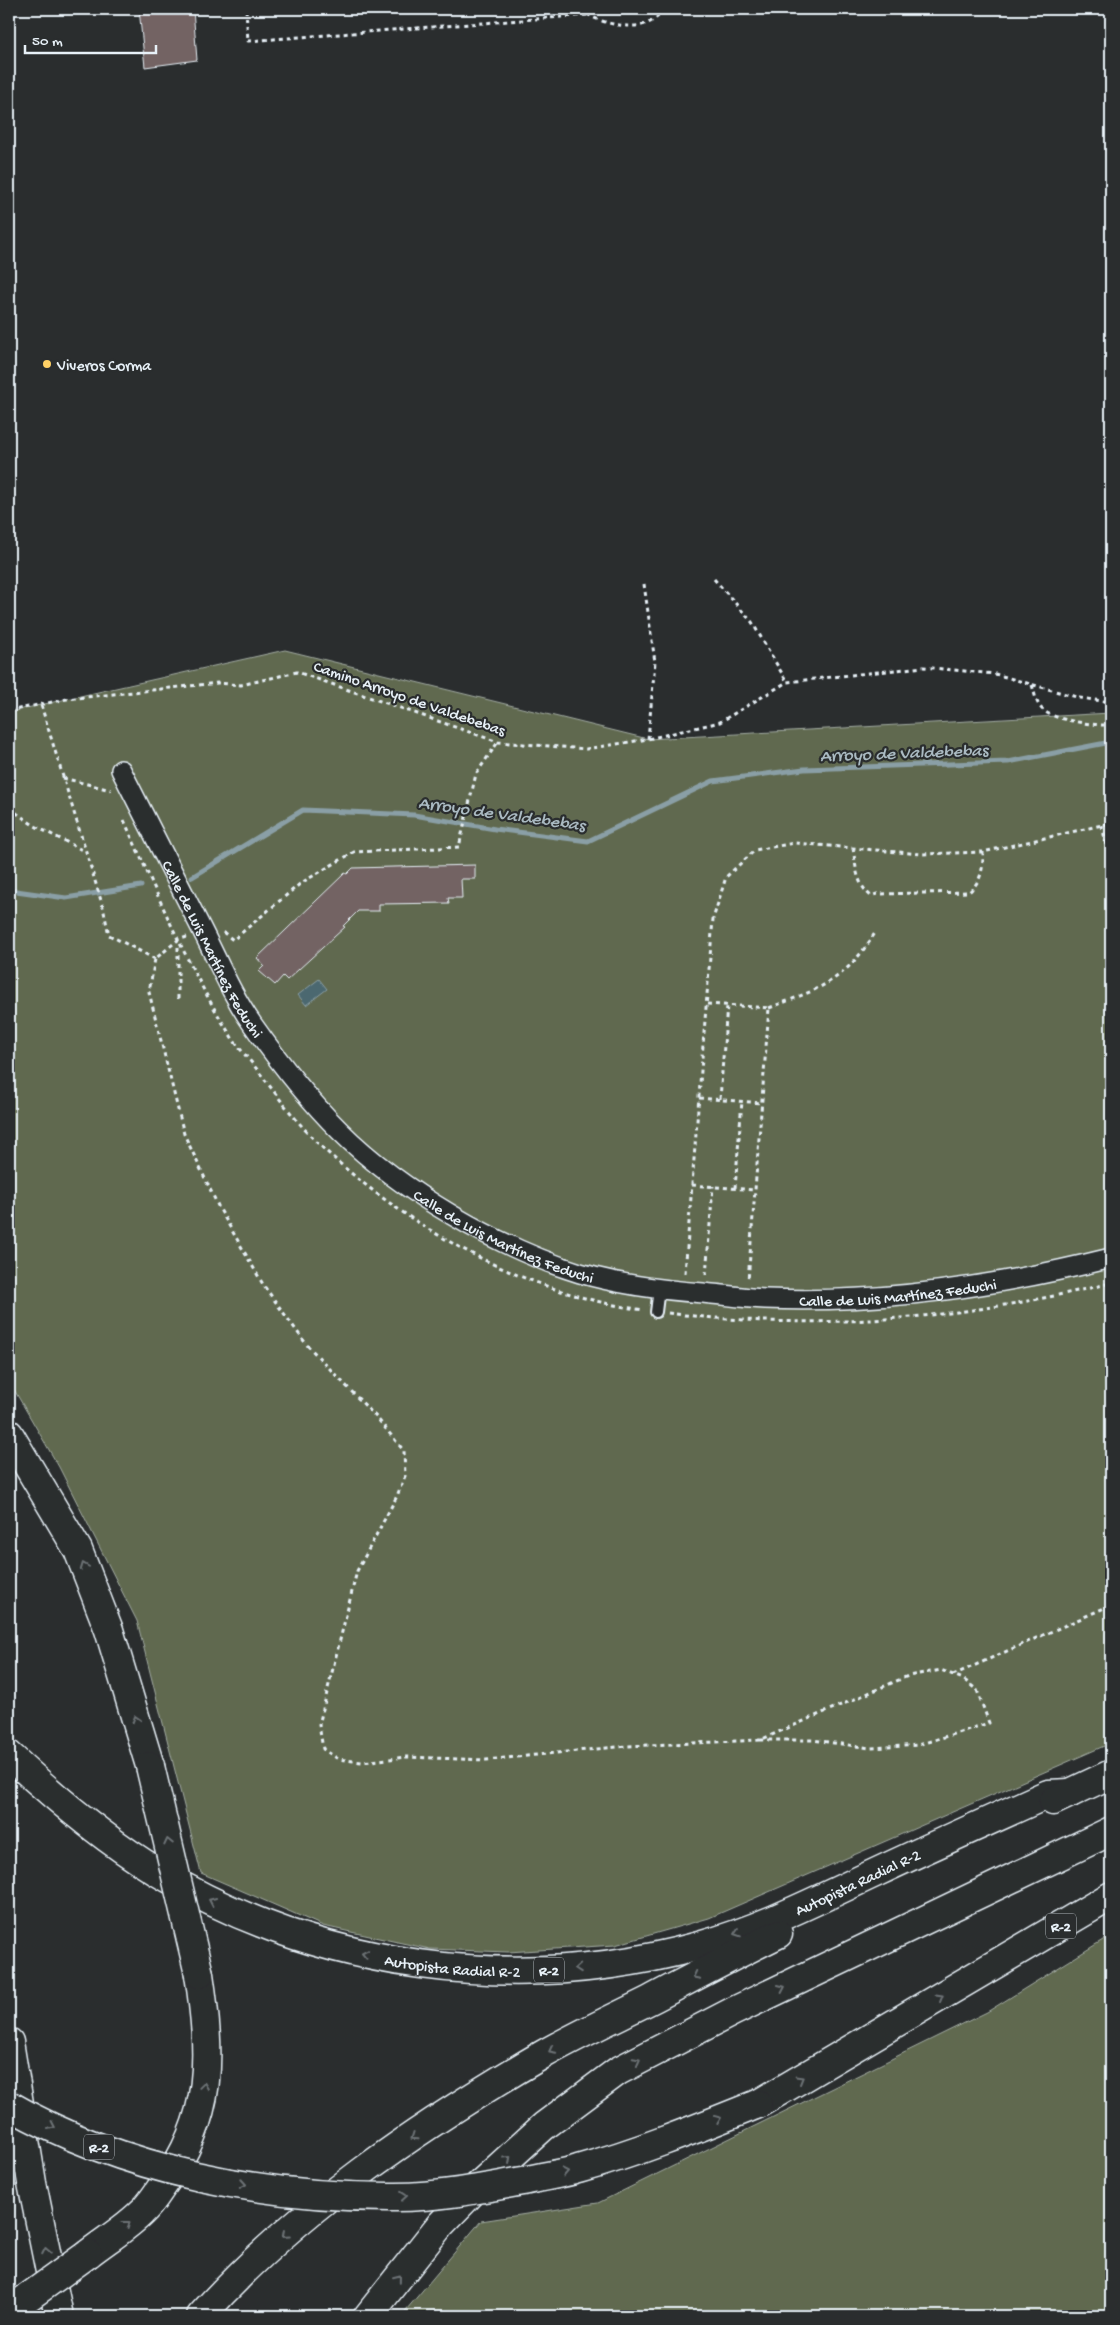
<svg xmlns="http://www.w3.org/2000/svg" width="1120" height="2325" viewBox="0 0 1120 2325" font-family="'Gochi Hand',sans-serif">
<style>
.green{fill:#606950;stroke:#a4ada4}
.water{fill:#4c6870;stroke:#8a9fa6}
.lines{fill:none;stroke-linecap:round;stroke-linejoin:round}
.stream{stroke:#8a9fa6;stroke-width:5}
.building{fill:#736463;stroke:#e8f1f8}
.lane-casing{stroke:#e8f1f8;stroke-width:14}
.street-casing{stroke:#e8f1f8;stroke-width:22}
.highway-casing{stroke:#e8f1f8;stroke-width:31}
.path{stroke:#e8f1f8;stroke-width:3;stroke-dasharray:4 4;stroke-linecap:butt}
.lane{stroke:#2a2d2e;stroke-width:10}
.street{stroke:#2a2d2e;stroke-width:19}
.highway{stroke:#2a2d2e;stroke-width:28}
.highway-bridge-casing{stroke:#e8f1f8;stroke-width:31;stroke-linecap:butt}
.highway-bridge{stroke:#2a2d2e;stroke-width:28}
.oneway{stroke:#6c7275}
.poi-dot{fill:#ffd166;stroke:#2a2d2e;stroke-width:2}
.labels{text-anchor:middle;stroke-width:4.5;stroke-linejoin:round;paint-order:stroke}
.shield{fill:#2a2d2e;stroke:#afb6bb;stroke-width:1}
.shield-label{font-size:15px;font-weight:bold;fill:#e8f1f8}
.poi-label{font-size:16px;fill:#e8f1f8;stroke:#2a2d2e;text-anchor:start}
.street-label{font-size:16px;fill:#e8f1f8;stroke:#2a2d2e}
.water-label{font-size:18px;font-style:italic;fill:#aabac2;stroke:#2a2d2e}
</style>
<rect width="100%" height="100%" fill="#2a2d2e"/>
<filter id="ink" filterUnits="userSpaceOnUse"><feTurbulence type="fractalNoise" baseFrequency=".02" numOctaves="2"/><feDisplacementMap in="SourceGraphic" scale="10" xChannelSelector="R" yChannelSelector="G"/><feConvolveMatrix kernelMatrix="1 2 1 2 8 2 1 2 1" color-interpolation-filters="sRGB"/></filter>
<g filter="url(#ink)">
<path class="green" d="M285 650 648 739 1111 713V1743L709 1918 615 1945 508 1952 430 1949 323 1926 201 1873 137 1621 59 1467 9 1381V712Z
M1111 1935V2316H401L481 2221 598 2203 987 2012Z"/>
<path class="water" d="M319 979 327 989 306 1005 298 995Z"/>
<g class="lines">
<path class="stream" d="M192 877 303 810 414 815 495 829 588 841 713 781 804 769 1008 762 1111 742
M9 890 66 898 141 886"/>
</g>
<path class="building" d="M139 9H193L197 60 145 67Z
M475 865V879H461L462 898H448L449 903 379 904V911H358L343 926 345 927 287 980 283 976 275 985 259 971 264 966 257 958 345 873 347 874 353 868Z"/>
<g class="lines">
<defs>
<path id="lane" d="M656 1312 659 1288"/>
<g id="street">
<path id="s1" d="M121 770C147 822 174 874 200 926 217 959 231 994 253 1025 279 1062 308 1099 340 1131 400 1191 499 1248 580 1273 620 1285 662 1290 703 1293 724 1295 744 1298 765 1299 882 1304 999 1286 1111 1258"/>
</g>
<g id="highway">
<path d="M9 1434 78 1550 109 1630 150 1766"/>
<path id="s2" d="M9 1755C55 1798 102 1838 156 1871 318 1969 517 1996 699 1946 761 1929 819 1899 877 1872 934 1845 991 1820 1048 1794L1070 1793"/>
<path d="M1053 1801 1111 1774"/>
<path d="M9 2042 32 2183 59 2316"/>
<path d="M758 2104 1111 1896"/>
<path d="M88 2254C106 2240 126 2228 142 2212 150 2205 157 2194 163 2185 214 2117 211 2055 199 1974"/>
<path d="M201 2316C295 2210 420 2126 542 2055 577 2035 614 2018 650 2000 692 1978 735 1955 778 1934"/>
<path d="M368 2316 440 2225 478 2186 544 2126 618 2071 734 2011 1111 1831"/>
</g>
</defs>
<use href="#lane" class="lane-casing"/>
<use href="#street" class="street-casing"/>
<use href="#highway" class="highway-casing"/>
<path class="path" d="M246 9 248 41 587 15
M581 9C593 22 631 31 648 23 655 20 661 13 667 9
M714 579 752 622 787 682
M644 584 655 662 648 739
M1032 685C1035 694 1036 704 1043 710 1053 720 1097 726 1111 725
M41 705 103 907 109 935 155 959
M9 711 67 699 218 683 241 685 297 672 498 742 586 749 648 739 720 722 787 682 923 667 995 674 1080 698 1111 702
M63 778 111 790
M9 808 35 826 86 852
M124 820C157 893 188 969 231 1036 239 1049 250 1060 259 1072 279 1098 300 1127 325 1150 411 1230 526 1294 644 1310
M1102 825 1111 868
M853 848C856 866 856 884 871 896L877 894 969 892C982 880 983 869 983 852
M223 932 233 940 301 883 354 852 459 847 476 774 498 742
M187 937 178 940 155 959 149 992 184 1134 219 1208 264 1286 307 1345 377 1418 404 1451 405 1476 397 1496 357 1571 319 1725 323 1749 338 1759 362 1762 406 1757 486 1760 627 1746 760 1740 908 1676 941 1670 963 1679 977 1690 989 1723 918 1745 870 1748 813 1740H760
M178 999V943
M707 1004 769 1008 748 1281
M769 1008C821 988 844 982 875 933
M699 1098 762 1103
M720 1099 727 1005
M692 1185 755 1190
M735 1188 742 1101
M685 1273 713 919 726 877 755 850 795 843 921 854 983 852 1111 823
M706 1275 713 1186
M668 1313C817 1332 966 1319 1111 1283
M953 1675 1111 1605"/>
<use href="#lane" class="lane"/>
<use href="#street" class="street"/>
<use href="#highway" class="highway"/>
<defs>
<path id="highway-bridge" d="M150 1766 199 1974
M9 2105C123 2171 266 2198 396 2197 440 2197 485 2188 528 2180 544 2176 562 2174 578 2169 639 2152 698 2128 758 2104
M9 2311 88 2254"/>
</defs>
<use href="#highway-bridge" class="highway-bridge-casing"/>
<use href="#highway-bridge" class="highway-bridge"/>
</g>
<defs><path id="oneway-chevron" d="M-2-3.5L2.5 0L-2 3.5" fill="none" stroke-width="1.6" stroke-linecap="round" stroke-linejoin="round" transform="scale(1.25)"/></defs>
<g class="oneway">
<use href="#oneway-chevron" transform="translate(84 1566) rotate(-111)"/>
<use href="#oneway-chevron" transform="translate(136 1719) rotate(-107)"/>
<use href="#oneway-chevron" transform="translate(168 1842) rotate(-103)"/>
<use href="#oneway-chevron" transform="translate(212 1901) rotate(-155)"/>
<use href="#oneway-chevron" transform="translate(737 1933) rotate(161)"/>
<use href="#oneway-chevron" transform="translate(365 1954) rotate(-168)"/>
<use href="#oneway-chevron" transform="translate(578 1968) rotate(176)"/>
<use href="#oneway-chevron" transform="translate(696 1976) rotate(153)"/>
<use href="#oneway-chevron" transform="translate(782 1988) rotate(-25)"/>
<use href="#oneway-chevron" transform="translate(940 1997) rotate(-30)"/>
<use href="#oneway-chevron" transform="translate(552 2050) rotate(153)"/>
<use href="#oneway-chevron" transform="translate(637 2061) rotate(-28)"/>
<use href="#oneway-chevron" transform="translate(800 2079) rotate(-30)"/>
<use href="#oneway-chevron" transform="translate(204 2086) rotate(-82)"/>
<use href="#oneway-chevron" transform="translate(718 2119) rotate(-22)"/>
<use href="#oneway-chevron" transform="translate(52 2126) rotate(25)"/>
<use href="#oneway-chevron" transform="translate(414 2137) rotate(146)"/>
<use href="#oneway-chevron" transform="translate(508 2159) rotate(-42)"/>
<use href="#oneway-chevron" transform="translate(565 2172) rotate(-11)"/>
<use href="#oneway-chevron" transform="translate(243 2184) rotate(10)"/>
<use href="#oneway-chevron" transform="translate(404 2196) rotate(-5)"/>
<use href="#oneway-chevron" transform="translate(127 2224) rotate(-37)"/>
<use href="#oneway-chevron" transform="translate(285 2235) rotate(138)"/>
<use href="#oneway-chevron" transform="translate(46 2251) rotate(-101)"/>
<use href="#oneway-chevron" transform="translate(398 2278) rotate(-51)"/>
</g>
</g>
<circle class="poi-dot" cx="47" cy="364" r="5"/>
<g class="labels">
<g class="shield">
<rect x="1046" y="1913.5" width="30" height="25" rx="4"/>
<rect x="534" y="1957.5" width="30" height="25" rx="4"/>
<rect x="84" y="2134.5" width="30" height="25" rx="4"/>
</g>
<g class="shield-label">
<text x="1061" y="1931">R-2</text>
<text x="549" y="1975">R-2</text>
<text x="99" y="2152">R-2</text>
</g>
<g class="poi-label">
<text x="57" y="370">Viveros Corma</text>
</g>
<g class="street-label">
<text transform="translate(410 697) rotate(19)" y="6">Camino Arroyo de Valdebebas</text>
<text dy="6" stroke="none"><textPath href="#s1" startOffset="201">Calle de Luis Martínez Feduchi</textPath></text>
<text dy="6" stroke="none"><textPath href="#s1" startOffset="621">Calle de Luis Martínez Feduchi</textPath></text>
<text dy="6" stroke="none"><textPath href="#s1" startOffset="1026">Calle de Luis Martínez Feduchi</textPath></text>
<text dy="6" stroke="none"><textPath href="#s2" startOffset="922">Autopista Radial R-2</textPath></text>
<text dy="6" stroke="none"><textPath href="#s2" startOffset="502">Autopista Radial R-2</textPath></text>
</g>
<g class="water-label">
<text transform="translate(904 752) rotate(-2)" y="6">Arroyo de Valdebebas</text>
<text transform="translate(502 813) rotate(8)" y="6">Arroyo de Valdebebas</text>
</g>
</g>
<rect width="1120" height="2325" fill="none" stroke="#2a2d2e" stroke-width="30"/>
<rect x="15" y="15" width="1090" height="2295" fill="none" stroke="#e8f1f8" stroke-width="2" filter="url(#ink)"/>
<path d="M25 45v8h131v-8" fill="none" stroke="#e8f1f8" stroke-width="2.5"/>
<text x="32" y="45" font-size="15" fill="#e8f1f8" stroke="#2a2d2e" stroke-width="4" paint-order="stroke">50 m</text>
</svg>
